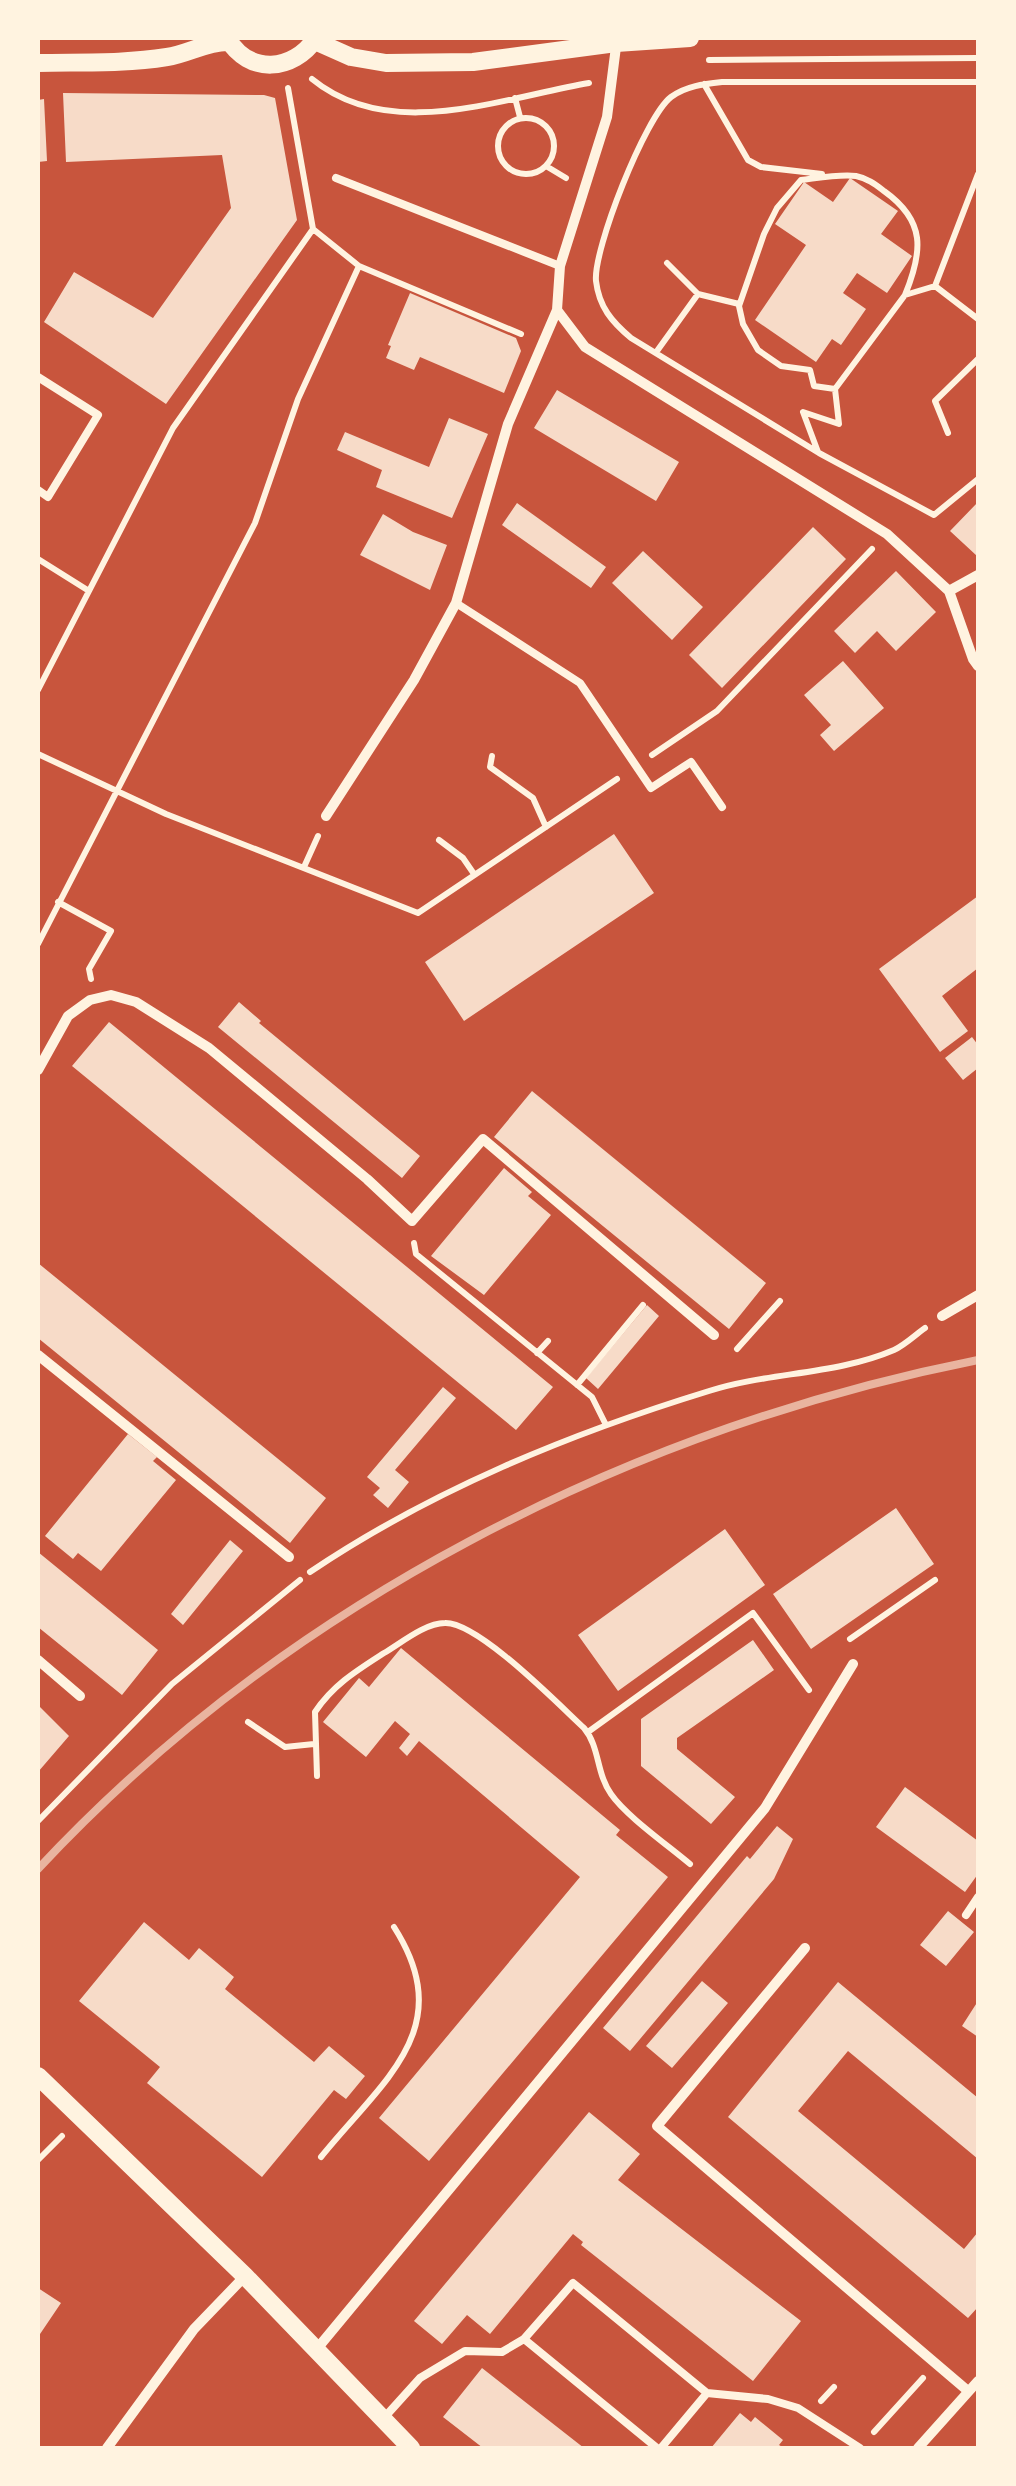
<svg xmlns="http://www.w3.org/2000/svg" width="1016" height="2486" viewBox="0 0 1016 2486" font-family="'Golos Text',sans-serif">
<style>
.building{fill:#f7dbc8}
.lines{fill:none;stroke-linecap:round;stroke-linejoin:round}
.path{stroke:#fff3e0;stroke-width:6}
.service{stroke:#fff3e0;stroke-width:8}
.minor{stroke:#fff3e0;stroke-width:10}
.tertiary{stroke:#fff3e0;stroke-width:18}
.rail{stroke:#e9b49f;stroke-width:8}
</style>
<rect width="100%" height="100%" fill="#c8553d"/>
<path class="building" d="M63 93 264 95 275 98 297 220 166 404 44 322 74 272 153 318 231 208 222 155 66 162Z
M44 99 47 161 38 162V100Z
M850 178 898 211 881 234 912 256 887 293 857 273 843 293 866 309 841 345 832 339 816 362 755 320 806 245 775 224 804 182 833 202Z
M410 293 516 338 521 351 504 393 420 357 414 370 386 358 391 346 388 345Z
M557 390 679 462 656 501 534 428Z
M449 418 488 434 452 518 376 487 382 470 337 450 345 432 429 467Z
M978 502V554L977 556 950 531Z
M517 503 606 567 591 588 502 525Z
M383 514 413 532 447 545 430 590 360 555Z
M813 527 846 559 722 688 689 655Z
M643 551 703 607 672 640 612 583Z
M896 571 936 612 896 651 877 631 855 653 834 631Z
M843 661 884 708 834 751 820 735 831 725 804 695Z
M614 834 654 893 464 1021 425 962Z
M978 896V968L942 996 968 1031 940 1052 879 969Z
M239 1002 261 1021 259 1023 420 1156 402 1178 218 1027Z
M109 1022 553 1387 516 1430 72 1066Z
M972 1037 978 1045V1068L963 1080 945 1058Z
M532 1091 766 1283 729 1329 494 1137Z
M504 1168 532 1192 528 1196 551 1215 484 1295 431 1256Z
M38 1263 326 1498 290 1543 38 1338Z
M647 1305 659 1316 598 1389 586 1378Z
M443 1387 456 1398 395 1470 409 1482 388 1508 373 1495 380 1488 367 1477Z
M128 1434 157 1457 153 1461 176 1480 101 1571 78 1553 73 1559 45 1536Z
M896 1508 934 1564 811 1649 773 1594Z
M725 1529 765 1585 618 1691 578 1635Z
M230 1540 243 1551 183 1625 171 1614Z
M38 1552 158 1650 122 1695 38 1627Z
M753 1640 774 1670 677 1738V1749L735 1797 711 1824 641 1766V1719Z
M401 1648 620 1830 616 1835 668 1877 429 2161 379 2118 580 1877 419 1741 407 1756 399 1748 410 1734 395 1721 366 1757 323 1722 359 1678 369 1687Z
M38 1705 69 1736 38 1772Z
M905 1787 978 1841V1874L965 1892 876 1827Z
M777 1826 793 1839 774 1879 630 2051 603 2028 747 1856 750 1859Z
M948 1911 974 1932 946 1966 920 1945Z
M144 1922 189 1960 199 1948 234 1977 225 1989 314 2062 329 2046 365 2076 346 2099 334 2090 262 2177 147 2083 160 2067 79 2001Z
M702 1981 728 2003 672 2068 646 2046Z
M838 1982 978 2098V2159L848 2051 798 2111 964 2249 978 2232V2307L968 2318 728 2117Z
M978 2001V2037L962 2026Z
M589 2112 640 2154 618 2180 801 2321 753 2381 581 2245 583 2242 573 2234 490 2334 467 2315 442 2344 414 2321Z
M38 2288 61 2303 38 2337Z
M482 2368 584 2448H483L443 2417Z
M740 2413 751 2422 755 2417 783 2440 779 2445 784 2448H711Z"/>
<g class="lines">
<path class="path" d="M709 60 978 58
M312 79C390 143 501 98 589 83
M978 82H722C704 84 686 86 671 97 645 117 593 250 596 281 599 307 612 322 631 338L819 453 934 515 978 479
M704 84 748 160 761 167 822 174
M288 88 313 229 359 266 521 334
M515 98 520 117
M498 146a28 28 0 1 1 56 0a28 28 0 1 1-56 0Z
M546 166 566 178
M667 263 698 294
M935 286 978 319
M657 351 698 294 739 304
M835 389 814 386 810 370 781 366 758 350 743 324 739 306 764 234 777 208 801 180C818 178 839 174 856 176 867 178 876 185 884 191 926 221 923 251 905 295
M948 433 935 401 978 359
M818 452 803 412 839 424 835 389 905 295 935 286 978 174
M38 559 89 591
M38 690 173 428 313 229
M38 754 166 814 418 913 617 779
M652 755 717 711 872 549
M492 756 490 767 533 798 546 827
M439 840 463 858 474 874
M304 867 318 836
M58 902 111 931 89 969 91 979
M38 944 255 523 298 399 359 266
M414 1243 416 1254 592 1397 606 1425
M737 1349 780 1301
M537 1353 548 1341
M577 1385 643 1305
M310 1572C432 1490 569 1434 709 1391 768 1372 836 1375 894 1350 905 1345 915 1335 925 1328
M850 1639 935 1580
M248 1722 285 1747 314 1744
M588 1732 753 1613 809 1690
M317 1776 315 1712C333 1685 356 1671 384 1653 401 1643 425 1623 445 1623 478 1622 557 1703 584 1728 600 1747 596 1773 611 1794 626 1816 669 1846 690 1864
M38 1821 172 1684 300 1580
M321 2157C383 2080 459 2029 394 1927
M38 2160 62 2136
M821 2401 834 2387
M874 2432 923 2378"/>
<path class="service" d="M336 178 560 266
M38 377 98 415 48 497 38 490
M456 603 580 683 651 788 691 762 722 807
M966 1915 978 1897
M524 2339 657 2448
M383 2419 420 2378 465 2351 502 2352 524 2339 573 2283 707 2393 768 2399 798 2408 860 2448
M661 2448 707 2393"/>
<path class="minor" d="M557 310 585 347 887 534 949 591 973 659 978 666
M949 591 978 575
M326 816 414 680 456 603 508 424 557 310 560 266 607 117 617 39
M38 1070 68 1016 90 1000 111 995 136 1002 209 1048 367 1179 412 1221 483 1139 714 1335
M942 1316 978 1295
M38 1355 289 1557
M38 1660 80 1696
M805 1948 657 2126 968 2391
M316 2350 765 1808 853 1664
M107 2448 194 2329 245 2276
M918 2448 978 2381"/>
<path class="tertiary" d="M227 38C249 75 293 72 316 38
M315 41 351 57 386 63 473 62 616 43 690 38
M38 63C81 62 124 64 167 57 188 54 208 41 229 42
M38 2076 245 2276 411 2448"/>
<path class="rail" d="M38 1869C284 1605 626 1430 978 1360"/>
</g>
<rect width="1016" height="2486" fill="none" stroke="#fff3e0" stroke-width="80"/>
</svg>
